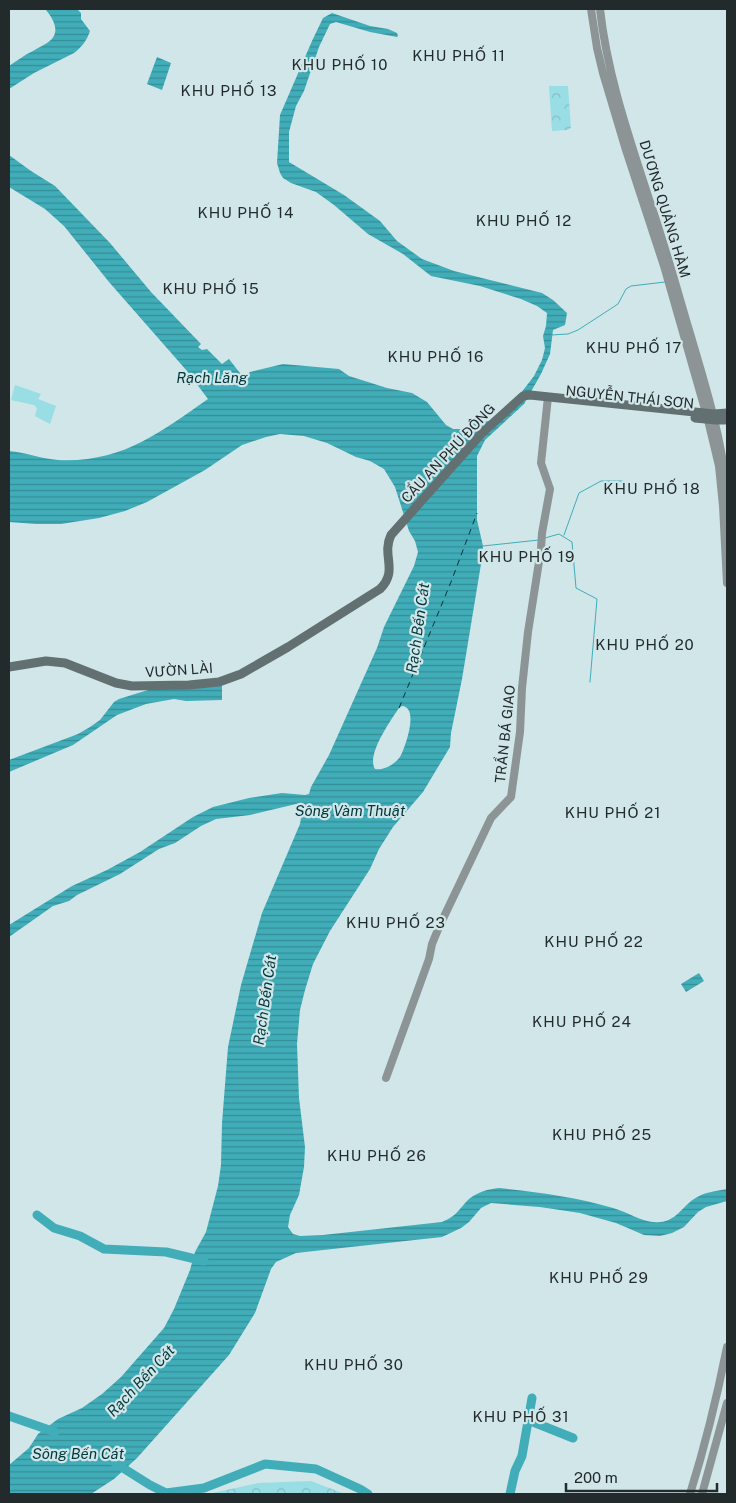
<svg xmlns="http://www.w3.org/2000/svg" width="736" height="1503" viewBox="0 0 736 1503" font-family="'Public Sans',sans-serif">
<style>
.park{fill:url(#park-crowns)}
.pitch{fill:#99dde5}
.water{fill:url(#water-rules);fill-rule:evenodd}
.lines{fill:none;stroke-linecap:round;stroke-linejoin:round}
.stream{stroke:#40adb8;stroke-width:1}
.river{stroke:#40adb8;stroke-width:9}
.ferry{stroke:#02373b;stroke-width:1;stroke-dasharray:6 5;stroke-linecap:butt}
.tertiary{stroke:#8c9495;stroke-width:8}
.secondary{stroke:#637071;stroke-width:9}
.labels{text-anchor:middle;stroke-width:4.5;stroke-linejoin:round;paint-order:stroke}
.street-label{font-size:14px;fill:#222a2b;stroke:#d0e6e8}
.neighbourhood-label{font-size:15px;letter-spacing:1px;fill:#222a2b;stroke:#d0e6e8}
.water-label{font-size:15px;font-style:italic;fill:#02373b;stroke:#d0e6e8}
</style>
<defs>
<pattern id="park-crowns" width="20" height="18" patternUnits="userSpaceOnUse" patternTransform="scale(1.25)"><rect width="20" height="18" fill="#99dde5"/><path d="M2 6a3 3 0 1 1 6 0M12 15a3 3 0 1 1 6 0" fill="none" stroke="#84bec5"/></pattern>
<pattern id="water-rules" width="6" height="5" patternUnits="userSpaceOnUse" patternTransform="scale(1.25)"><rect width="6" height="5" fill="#40adb8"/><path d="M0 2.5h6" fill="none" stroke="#358d96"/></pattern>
</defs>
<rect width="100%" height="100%" fill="#d0e6e8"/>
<path class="park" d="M549 86H568L571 128 567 130 552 131Z
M311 1481 345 1494H208L258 1483Z"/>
<path class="pitch" d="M15 385 41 394 38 399 56 406 50 424 35 416 37 408 34 405 11 400Z"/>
<path class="water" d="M45 9H77L81 13V19L90 31C87 40 82 47 74 53L34 73 9 89V66C17 61 24 55 33 51 37 48 43 46 47 43 62 34 54 19 45 9Z
M332 13 370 26 388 29 397 33 398 36 397 37 370 32 336 22 330 24 319 47 304 91 296 106 289 132V162L344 195 380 221 397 241 422 259 454 271 542 293 553 300 567 313 565 325 553 330 550 354 541 374 524 404 485 440 477 456V520L483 546 481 564 462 679 451 733 450 747 423 792 393 827 379 849 370 869 330 931 313 964 305 990 300 1010 297 1044 299 1098 305 1147 304 1167 299 1195 290 1215 288 1227 293 1234 300 1236 323 1235 442 1222C457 1216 459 1209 469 1199 478 1192 488 1189 499 1188 537 1192 576 1197 613 1208 628 1212 644 1224 660 1222 676 1221 682 1207 694 1199 704 1192 716 1191 727 1189V1201L706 1207 698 1212 684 1227 672 1233 660 1236 644 1235 616 1223 580 1213 540 1207 491 1203 481 1208 469 1222 461 1228 442 1237 296 1253 276 1262 271 1269 255 1313 229 1355 137 1458 114 1479 91 1494H9V1465L29 1448 38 1434 58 1419 82 1408 102 1394 121 1377 164 1328 174 1309 190 1270 195 1252 206 1232 218 1186 221 1165 222 1123 228 1047 241 985 262 913 300 824 302 812 296 804 250 815 216 819 201 826 175 843 159 849 120 874 77 895 69 901 53 906 9 937V925L72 886 107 870 140 852 193 817 213 807 249 798 282 793 305 795 309 794 311 787 329 755 377 648 384 627 414 566 418 552 415 541 409 531 395 487 384 469 370 461 356 457 327 443 304 436 280 434 266 437 242 445 205 470 147 502 125 511 99 518 61 524H36L9 522V451C25 452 41 459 58 460 122 463 159 433 208 399L187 371 109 282 64 226 45 209 9 187V155L31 171 55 186 110 243 151 292 201 344 198 347 202 350 207 349 222 364 229 359 243 377 250 372 283 364 339 369 349 376 387 388 412 393 427 402 446 425 453 429H461L471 424 496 420 508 410 534 376 542 360 545 348 543 336 546 326 547 313 537 306 521 299 480 286 431 276 403 254 368 234 334 205 316 192 291 183 283 178 280 173 277 163 280 115 312 41 323 18ZM402 706C419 707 406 745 401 755 397 763 384 771 375 769 366 755 391 720 399 708Z
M157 57 171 63 162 90 147 84Z
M222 682V700L186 701 174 699 146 704 117 715 73 745 9 772V760L78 734 90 727 100 720 114 702 119 699 148 690Z
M699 973 704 981 686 992 681 984Z"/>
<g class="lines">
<path class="stream" d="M551 335 568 334 578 330 618 304 626 289 631 286 665 282
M564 535 579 493 601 481H622
M545 538 559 534 572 542 576 588 597 599 590 682
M483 546 539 540"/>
<path class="river" d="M37 1215 54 1228 80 1236 104 1249 166 1252 204 1261
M9 1416 55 1432
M528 1420 573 1438
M115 1463 150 1485 166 1493 204 1488 265 1464 316 1469 360 1489 368 1494
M510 1494 515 1471 522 1456 532 1398"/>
<path class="ferry" d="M399 708 451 582 477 513"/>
<path class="tertiary" d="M591 9 597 48 603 73 626 150 664 266 708 420 719 466 723 506 727 583
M600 9C607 74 629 137 649 199 664 242 676 286 689 330 705 384 721 435 727 491
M386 1078 429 959 432 944 439 927 491 818 511 797 520 732 522 688 528 632 541 549 542 533 550 489 541 463 548 397
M690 1494C705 1446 717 1397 727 1347
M702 1494 727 1403"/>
<path class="secondary" d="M695 418 716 420H727
M9 667 46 661 65 663 116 683 132 686 189 685 219 682 241 674 288 647 380 589C399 570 381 556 391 535L482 433 523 396 530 395 714 414 727 413"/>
</g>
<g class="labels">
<g class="street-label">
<text transform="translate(665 209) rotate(73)" y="5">DƯƠNG QUẢNG HÀM</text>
<text transform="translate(630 397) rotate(6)" y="5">NGUYỄN THÁI SƠN</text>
<text transform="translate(448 453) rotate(-47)" y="5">CẦU AN PHÚ ĐÔNG</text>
<text transform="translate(179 670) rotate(-4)" y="5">VƯỜN LÀI</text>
<text transform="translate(505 734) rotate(-84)" y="5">TRẦN BÁ GIAO</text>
</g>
<g class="neighbourhood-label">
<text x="459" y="61">KHU PHỐ 11</text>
<text x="340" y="70">KHU PHỐ 10</text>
<text x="229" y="96">KHU PHỐ 13</text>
<text x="246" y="218">KHU PHỐ 14</text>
<text x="524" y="226">KHU PHỐ 12</text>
<text x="211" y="294">KHU PHỐ 15</text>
<text x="634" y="353">KHU PHỐ 17</text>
<text x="436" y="362">KHU PHỐ 16</text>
<text x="652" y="494">KHU PHỐ 18</text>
<text x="527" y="562">KHU PHỐ 19</text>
<text x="645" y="650">KHU PHỐ 20</text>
<text x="613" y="818">KHU PHỐ 21</text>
<text x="396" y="928">KHU PHỐ 23</text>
<text x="594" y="947">KHU PHỐ 22</text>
<text x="582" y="1027">KHU PHỐ 24</text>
<text x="602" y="1140">KHU PHỐ 25</text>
<text x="377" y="1161">KHU PHỐ 26</text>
<text x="599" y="1283">KHU PHỐ 29</text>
<text x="354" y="1370">KHU PHỐ 30</text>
<text x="521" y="1422">KHU PHỐ 31</text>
</g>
<g class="water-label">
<text x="212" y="383">Rạch Lăng</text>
<text transform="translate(418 628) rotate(-82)" y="5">Rạch Bến Cát</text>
<text x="350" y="816">Sông Vàm Thuật</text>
<text transform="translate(265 1000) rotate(-82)" y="5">Rạch Bến Cát</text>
<text transform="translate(141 1381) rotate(-47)" y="5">Rạch Bến Cát</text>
<text x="78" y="1459">Sông Bến Cát</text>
</g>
</g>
<rect width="736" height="1503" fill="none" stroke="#222a2b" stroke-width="20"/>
<path d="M566 1483v8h151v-8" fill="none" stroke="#222a2b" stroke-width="2.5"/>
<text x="574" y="1483" font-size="15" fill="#222a2b" stroke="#d0e6e8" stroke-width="4" paint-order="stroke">200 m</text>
</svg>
